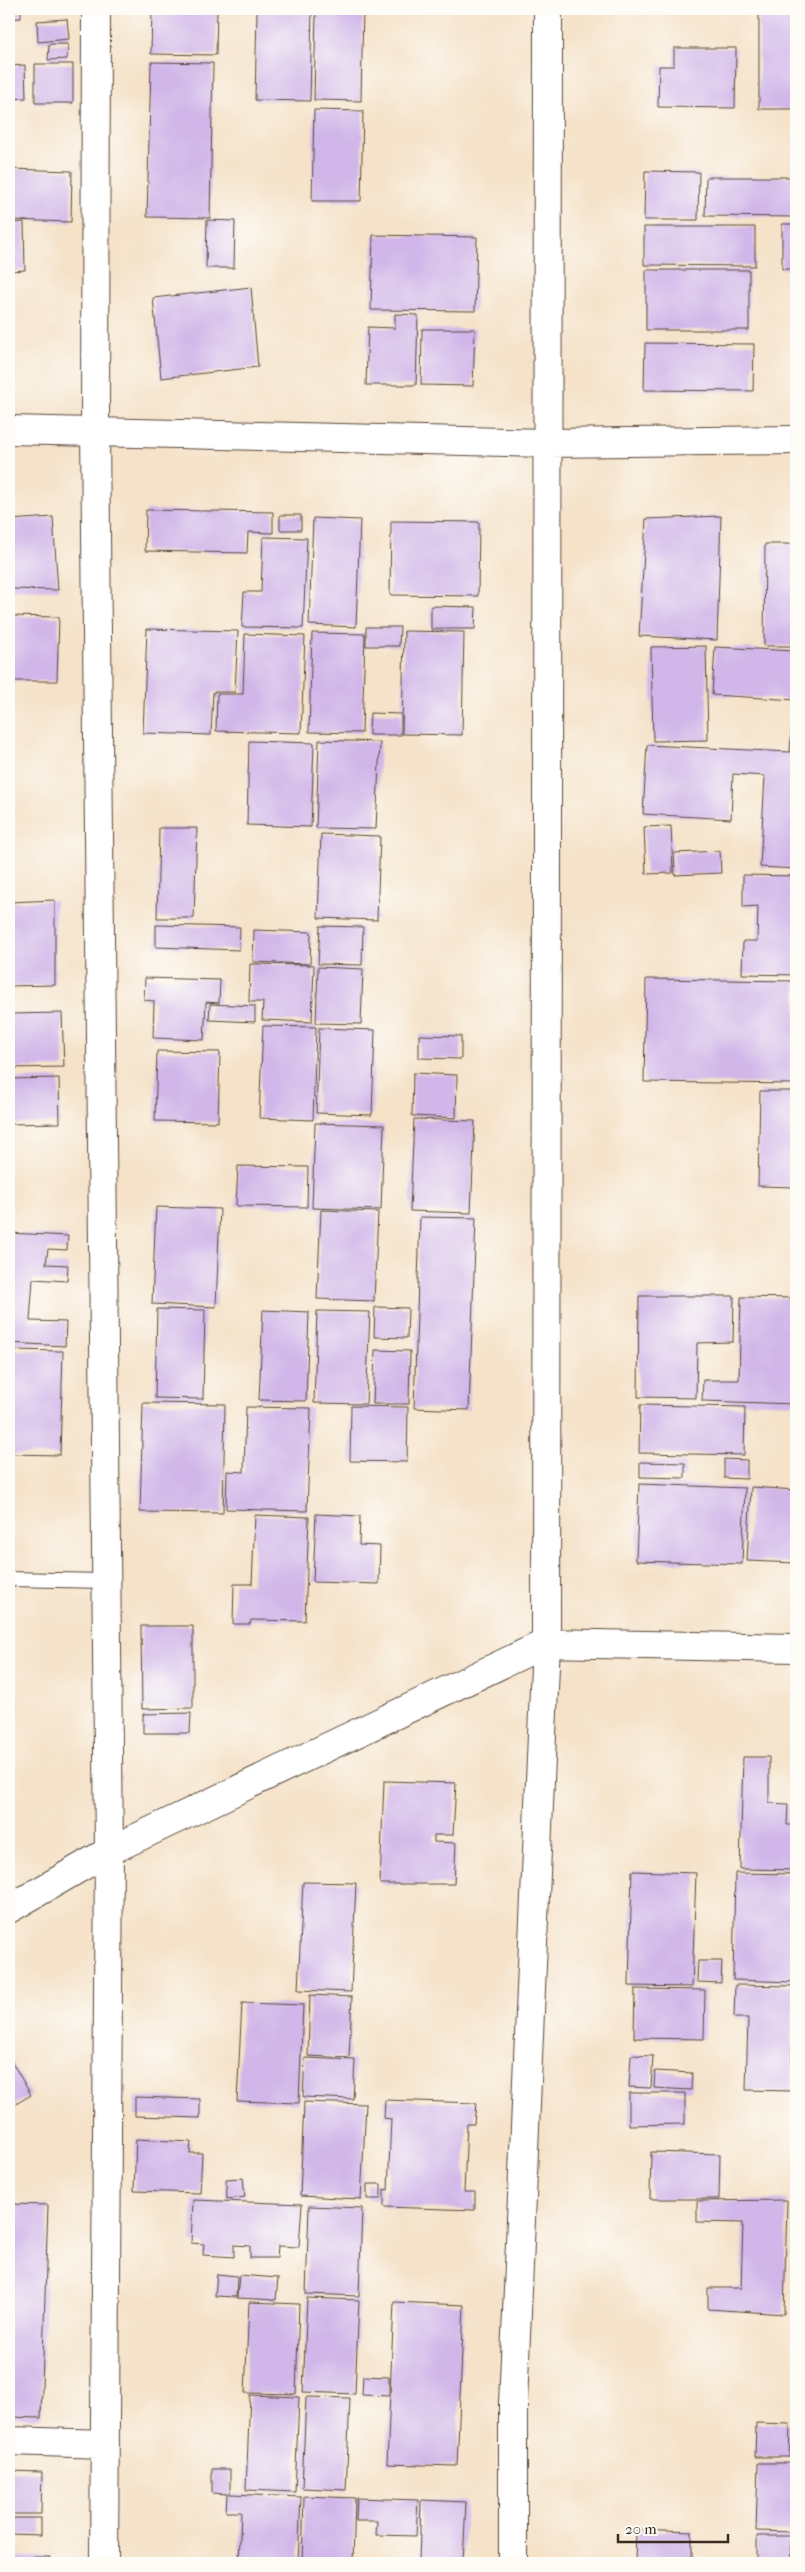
<svg xmlns="http://www.w3.org/2000/svg" width="805" height="2572" viewBox="0 0 805 2572" font-family="'IM FELL French Canon',serif">
<style>
.building{fill:#d1b7e9}
.lines{fill:none;stroke-linecap:round;stroke-linejoin:round}
.lane-casing{stroke:#574638;stroke-width:16}
.street-casing{stroke:#574638;stroke-width:30}
.lane{stroke:#fff;stroke-width:14}
.street{stroke:#fff;stroke-width:28}
</style>
<rect width="100%" height="100%" fill="#fdfcf7"/>
<filter id="ink" filterUnits="userSpaceOnUse"><feTurbulence type="fractalNoise" baseFrequency=".02" numOctaves="2"/><feDisplacementMap in="SourceGraphic" scale="10" xChannelSelector="R" yChannelSelector="G"/><feConvolveMatrix kernelMatrix="1 2 1 2 8 2 1 2 1" color-interpolation-filters="sRGB"/></filter>
<filter id="wash" filterUnits="userSpaceOnUse"><feTurbulence type="fractalNoise" baseFrequency=".0096" numOctaves="4" result="noise"/><feDisplacementMap in="SourceGraphic" scale="20" xChannelSelector="R" yChannelSelector="G"/><feGaussianBlur stdDeviation="1.12" result="paint"/><feColorMatrix in="noise" values="0 0 0 0 0 0 0 0 0 0 0 0 0 0 0 0 0 1.4 0 .05"/><feComposite in="paint" operator="in"/></filter>
<g filter="url(#wash)">
<rect width="100%" height="100%" fill="#f5e2c9"/>
<g id="blocks">
<path class="building" d="M9 9H21V18L9 19Z
M152 9H217L216 55 151 54Z
M257 9H312L310 101 255 100Z
M316 9H363L361 101 314 100Z
M759 9H796V109H759Z
M67 19 69 39 38 42 37 21Z
M49 44H68L67 59 48 60Z
M674 48H736L735 108 658 107 659 66H674Z
M151 62 213 63 210 218 147 217Z
M35 64H73V103H35Z
M25 65 26 98 9 99V66Z
M314 110 363 111 361 201H312Z
M9 169 72 171 71 222 9 220Z
M645 171 699 172 698 220H644Z
M706 177H796V217L705 216Z
M207 220 235 221 234 268H206Z
M24 222 25 270 9 271V223Z
M782 224H796V269H782Z
M644 227H755V266L644 265Z
M373 235 477 237 475 311 371 310Z
M646 270H749V330H646Z
M251 287 258 367 161 378 153 298Z
M395 314 418 315 416 385H366L368 327 395 328Z
M422 329H475L473 386 421 385Z
M645 343 754 344 753 391 644 390Z
M146 510 273 512V533L248 532 247 553 145 551Z
M280 515H301V530H280Z
M721 516 717 640 639 636 646 519Z
M53 517 58 590 9 589V520Z
M313 518 360 520 356 627 309 625Z
M391 521 479 522 478 596 390 595Z
M263 537 307 538 303 628 242 627 244 592H261Z
M765 544H796V646H764Z
M431 606 476 607 475 629H431Z
M9 616 59 617 57 681H9Z
M366 627H400L399 646H366Z
M147 629 238 631 235 692H213L211 735 143 733Z
M404 631 464 632 462 735 402 734Z
M312 633 365 634 362 733 309 732Z
M245 634 305 636 301 733 216 731 217 694H243Z
M706 646 708 740 653 741 651 647Z
M715 647 796 651V700L712 695Z
M370 713 401 714V735H369Z
M792 718H796V869L760 867 765 776 733 774 731 819 643 814 647 745 790 752Z
M319 740 380 742 376 829 316 828Z
M249 741 314 743 311 827 247 825Z
M671 826 673 873 646 874 644 827Z
M159 828H197L194 918H157Z
M321 834 380 836 377 920 318 918Z
M720 851 721 873 675 875 674 853Z
M743 875 796 876V975L742 974 743 941H757L758 906 743 907Z
M55 900V985L9 986V902Z
M156 925 240 927 239 950 156 947Z
M320 926 363 927 362 965 318 964Z
M254 930 311 932 310 964 253 962Z
M250 964 314 965 312 1022 262 1020 263 1002H249Z
M318 967 363 969 361 1024 316 1023Z
M145 978 220 980 219 1003 206 1002 204 1040 153 1038 154 1001 144 1000Z
M646 979 796 981V1084L644 1082Z
M210 1004 255 1006V1022L209 1020Z
M62 1013 64 1067 9 1068V1014Z
M263 1026 316 1027 313 1120 259 1118Z
M319 1028 375 1030 372 1115 316 1113Z
M419 1035 461 1036V1059L419 1058Z
M157 1051 220 1052 218 1122 155 1121Z
M413 1073 457 1075 456 1118 412 1116Z
M59 1078 60 1123 9 1124V1079Z
M760 1091H796V1187L758 1186Z
M414 1119 475 1121 471 1213 410 1211Z
M315 1123 384 1125 381 1210 312 1208Z
M238 1166 308 1167 307 1207 236 1206Z
M156 1207 220 1209 216 1307 152 1304Z
M321 1210 378 1212 374 1301 317 1299Z
M420 1217 476 1218 469 1410 414 1408Z
M9 1233 68 1236 67 1250 48 1249 46 1264 68 1265 67 1281 33 1279 30 1321 66 1322 65 1346 9 1343Z
M639 1296H734L733 1342 697 1343 696 1398 638 1397Z
M741 1297 796 1298V1404L702 1401 703 1380H739Z
M375 1307 408 1308 407 1338 374 1337Z
M157 1309 205 1310 203 1399 155 1398Z
M263 1310 309 1312 306 1401 259 1400Z
M317 1311 370 1312 366 1404 314 1403Z
M9 1350 63 1351 60 1455 9 1454Z
M375 1350 410 1351 409 1404H373Z
M143 1403 225 1404 223 1513 140 1512Z
M640 1405 745 1407 744 1455 639 1453Z
M351 1406 408 1407 407 1462 350 1461Z
M246 1407 311 1408 307 1511 226 1509 227 1471 244 1472Z
M724 1459 747 1460V1479L724 1478Z
M640 1462 685 1463V1478L640 1477Z
M639 1484 745 1488 742 1564 636 1561Z
M751 1487 796 1490V1563L747 1561Z
M316 1514 360 1516 359 1545 380 1546 379 1584 313 1582Z
M255 1515 309 1517 305 1621 251 1620 250 1624H233L234 1584H252Z
M141 1626H193V1708L142 1709Z
M191 1713 190 1733H143V1714Z
M743 1757H769V1803L788 1804 787 1825H796V1870L740 1869Z
M384 1781 456 1783 453 1835H434V1842L456 1843 454 1884H380Z
M632 1871 696 1873 692 1987 629 1986Z
M735 1873 796 1874 793 1982 733 1980Z
M303 1882 356 1883 351 1992 298 1990Z
M698 1961H722L721 1983 697 1982Z
M735 1985 794 1986 791 2091 746 2090 748 2018H734Z
M635 1989 705 1990 704 2039 634 2038Z
M310 1995 352 1997 349 2058 308 2056Z
M242 2003 303 2005 299 2103 237 2101Z
M631 2055 653 2056 651 2088 629 2087Z
M9 2057 31 2095 9 2108Z
M305 2058 355 2060 353 2099 303 2097Z
M655 2071 692 2073 691 2090 654 2088Z
M629 2093H685V2124L629 2125Z
M135 2097 200 2099V2118L135 2116Z
M385 2100 476 2103 474 2124H467L464 2192H475V2210L384 2207V2189L388 2190 391 2119 384 2118Z
M304 2102 366 2104 361 2199 300 2196Z
M136 2139 191 2142 190 2153H202L200 2193 134 2191Z
M651 2152 720 2154 719 2199H650Z
M243 2178 245 2197 227 2199 226 2179Z
M367 2184H381V2199H367Z
M193 2200 302 2204 299 2247 278 2246 277 2258H250V2246L234 2245V2257L203 2255 204 2244 191 2243Z
M787 2200 784 2314 708 2309V2288H741L743 2223 697 2222V2201Z
M9 2204 48 2205 41 2418 9 2417Z
M309 2206 362 2208 359 2296 306 2294Z
M217 2274 237 2276 236 2297 215 2296Z
M239 2275 278 2278 276 2300 237 2298Z
M307 2298 359 2300 355 2394 303 2392Z
M249 2302 299 2304 296 2394 245 2393Z
M394 2302 464 2305 457 2466 387 2464Z
M363 2376 389 2377V2396L362 2395Z
M250 2395 299 2397 295 2492 246 2490Z
M306 2397 350 2398 346 2490 302 2488Z
M756 2423 790 2424 789 2457H755Z
M758 2463H796V2532L756 2531Z
M212 2469H230V2494L301 2497 298 2563H239L241 2512H226L227 2494 212 2493Z
M9 2471 42 2472 41 2514H9Z
M304 2496 355 2498 353 2563H302Z
M357 2498 418 2500 416 2536 376 2535 377 2521H356Z
M421 2500 466 2502 463 2563H419Z
M9 2518H41V2535L9 2534Z
M636 2529 692 2531V2561H705V2563H635Z
M757 2536H790L791 2563H757Z
M9 2557H50L49 2563H9Z"/>
</g>
</g>
<g filter="url(#ink)">
<use href="#blocks" fill-opacity="0" stroke="#574638" stroke-width="1"/>
<g class="lines">
<defs>
<path id="lane" d="M9 1579 105 1581"/>
<path id="street" d="M96 9 95 431 109 1851 104 2563
M9 430 548 443 796 440
M9 1909 109 1851 546 1643 796 1648
M9 2441 105 2444
M513 2563V2404L546 1643 548 9"/>
</defs>
<use href="#lane" class="lane-casing"/>
<use href="#street" class="street-casing"/>
<use href="#lane" class="lane"/>
<use href="#street" class="street"/>
</g>
</g>
<rect width="805" height="2572" fill="none" stroke="#fdfcf7" stroke-width="30"/>
<path d="M618 2534v8h110v-8" fill="none" stroke="#3b2a1e" stroke-width="2.5"/>
<text x="625" y="2534" font-size="15" fill="#3b2a1e" stroke="#fdfcf7" stroke-width="4" paint-order="stroke">20 m</text>
</svg>
